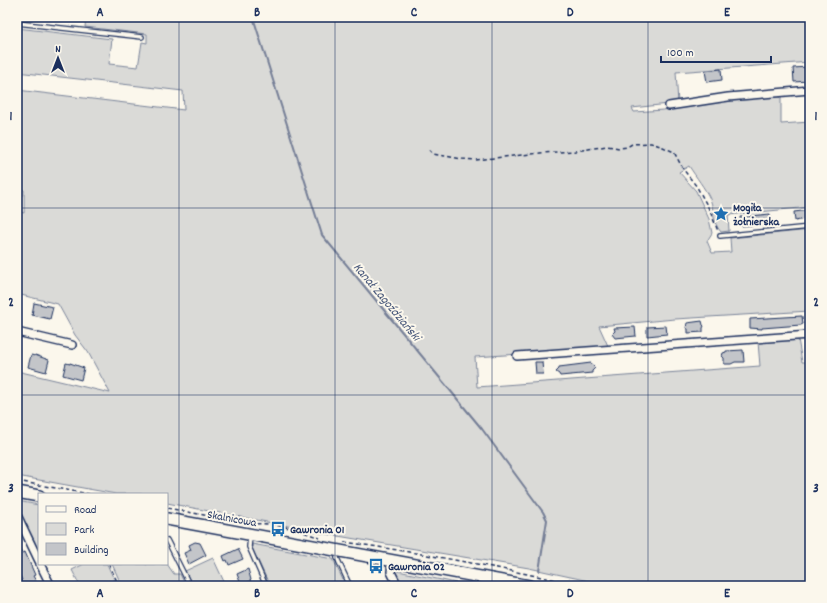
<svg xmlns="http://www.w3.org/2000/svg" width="827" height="603" viewBox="0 0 827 603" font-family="Dekko,sans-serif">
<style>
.green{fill:#dadad7;stroke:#7a849a}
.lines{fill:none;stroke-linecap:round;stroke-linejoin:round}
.stream{stroke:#747e96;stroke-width:2}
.building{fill:#c3c5c9;stroke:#1b2f5e}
.lane-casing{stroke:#1b2f5e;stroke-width:6}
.street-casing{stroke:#1b2f5e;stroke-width:10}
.secondary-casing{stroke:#1b2f5e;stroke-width:14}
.path{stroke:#1b2f5e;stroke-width:1.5;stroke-dasharray:4 3;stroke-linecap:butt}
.lane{stroke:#fbf7ec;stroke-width:3.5}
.street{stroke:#fbf7ec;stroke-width:7}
.secondary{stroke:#fbf7ec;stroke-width:11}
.grid{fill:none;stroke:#1b2f5e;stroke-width:1;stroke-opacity:0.55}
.labels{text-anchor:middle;stroke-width:4;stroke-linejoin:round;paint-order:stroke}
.poi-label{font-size:12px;font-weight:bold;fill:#1b2f5e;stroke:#fbf7ec;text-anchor:start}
.street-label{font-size:12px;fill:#1b2f5e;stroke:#fbf7ec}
.water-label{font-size:13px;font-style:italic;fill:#47577a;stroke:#fbf7ec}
.neatline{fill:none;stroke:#1b2f5e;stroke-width:1.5}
.grid-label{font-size:13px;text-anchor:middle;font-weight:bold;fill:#1b2f5e}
</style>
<rect width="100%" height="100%" fill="#fbf7ec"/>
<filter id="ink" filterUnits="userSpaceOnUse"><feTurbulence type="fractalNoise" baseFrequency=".025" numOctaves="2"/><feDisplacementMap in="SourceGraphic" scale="8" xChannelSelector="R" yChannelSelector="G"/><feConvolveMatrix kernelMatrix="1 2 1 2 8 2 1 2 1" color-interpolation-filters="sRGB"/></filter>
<g filter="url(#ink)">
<path class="green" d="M86 17H810V62L676 72 678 103 632 108 634 112 663 110 728 99 781 97V124L810 122V207L728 215 729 231 721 232C711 221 715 210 710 199 705 188 696 177 689 166L679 172 696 191 709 219 712 233 707 241 712 253 731 252 730 238 810 230V311L675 319 599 326 609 348 475 357 477 387 760 366 758 342 798 339 802 362H810V586H612L529 568 308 531 293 527 167 503V494H116L17 476V371L110 393 88 352 75 335 58 304 17 294V211L24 213V190L17 188V90L184 110 183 91 17 72V28L112 39 109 64 138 67 142 42 147 43V34L85 27Z
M17 501 39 505V547L35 548 17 508Z
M252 544 333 559 346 586H270L252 548Z
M213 558 226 586H193L185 571Z
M84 564H107L117 586H80L72 570Z
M112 564H145L146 565 148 564H167L174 574H180L186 586H122Z
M393 570 471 586H400Z"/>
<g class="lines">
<path class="stream" d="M253 17 322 235 482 429 543 512 547 520 539 571"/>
</g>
<path class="building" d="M808 67 809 81 794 82 793 68Z
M721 69 722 80 707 82 705 71Z
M810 210V218L795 221 794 212Z
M770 214 771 224 741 226 740 217Z
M34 303 53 307 50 319 32 315Z
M802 316 803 324 801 325 762 328V329L750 328V319Z
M702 321 703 325 704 326 703 328V332L688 333V329L686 328 687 323Z
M666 326 667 334 647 336V327Z
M635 327 636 336 615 338 612 334 615 331 614 328Z
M743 350 744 362H735L731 364H724V358L722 356 723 353 726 352V351Z
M31 355 35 356V355L49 360 46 372 28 367Z
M535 362H542L543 374H536Z
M66 363 70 364V363L84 368 81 380 63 375Z
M591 363 592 365 595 368 592 371V373L560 376 559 374 556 372 559 369V367Z
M17 542 22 553 25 552 35 575 33 576 36 581 29 586H22L20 581 22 580 17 569Z
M195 542 200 543 206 555 189 564 184 553 191 550 189 545Z
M238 549 243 559 229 565 227 560 225 561 223 556Z
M248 569 251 580 246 584 240 582 237 574Z"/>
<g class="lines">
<defs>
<path id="lane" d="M17 23 142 37
M720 236 810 227
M250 536 249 547 266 586
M167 540 190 586
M337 558 350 586"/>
<path id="street" d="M669 106 728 97 810 90
M17 332 72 345
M517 356 810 335
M17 515 39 561
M392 560 391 572 398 586
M40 564 51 586"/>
<path id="secondary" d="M17 492 39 496
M167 519 529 586"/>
</defs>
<use href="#lane" class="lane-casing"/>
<use href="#street" class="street-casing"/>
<use href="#secondary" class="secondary-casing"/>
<path class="path" d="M429 150 433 154 462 159 476 160 540 153 576 151 607 146 619 148 627 147 632 144 651 143 663 147 674 152 683 169 697 187 709 209 718 231
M17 481 89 494
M167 508 251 524C275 522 298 530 320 538
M344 542C424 553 505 569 584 586
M109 564 119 586"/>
<use href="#lane" class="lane"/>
<use href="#street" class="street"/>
<use href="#secondary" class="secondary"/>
</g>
</g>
<path class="grid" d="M179 17V586M335 17V586M492 17V586M648 17V586M17 208H810M17 395H810"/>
<defs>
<symbol id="sight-bare" viewBox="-9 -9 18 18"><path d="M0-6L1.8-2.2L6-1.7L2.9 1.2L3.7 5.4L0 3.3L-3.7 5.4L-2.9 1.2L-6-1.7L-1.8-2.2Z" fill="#1f6fb2" stroke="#fbf7ec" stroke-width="2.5" paint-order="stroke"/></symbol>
<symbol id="bus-bare" viewBox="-9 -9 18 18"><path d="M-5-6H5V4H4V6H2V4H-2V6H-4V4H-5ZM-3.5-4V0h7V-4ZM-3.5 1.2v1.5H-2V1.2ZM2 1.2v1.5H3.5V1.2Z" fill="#1f6fb2" stroke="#fbf7ec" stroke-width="2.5" paint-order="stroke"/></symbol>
</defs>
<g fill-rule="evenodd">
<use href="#sight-bare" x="710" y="203" width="22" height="22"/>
<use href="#bus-bare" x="267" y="518" width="22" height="22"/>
<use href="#bus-bare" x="365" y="555" width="22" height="22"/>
</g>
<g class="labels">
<g class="poi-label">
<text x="733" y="211">Mogiła<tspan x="733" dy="14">żołnierska</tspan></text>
<text x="290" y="533">Gawronia 01</text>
<text x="388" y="570">Gawronia 02</text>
</g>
<g class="street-label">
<text transform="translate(232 518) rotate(10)" y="4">Skalnicowa</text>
</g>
<g class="water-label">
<text transform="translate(388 301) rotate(50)" y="5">Kanał Zagoździański</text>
</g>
</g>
<rect width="827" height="603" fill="none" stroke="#fbf7ec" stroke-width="44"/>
<rect x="38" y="493" width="130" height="72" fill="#fbf7ec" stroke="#a1a7b3"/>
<rect x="46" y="506" width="20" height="6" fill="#fbf7ec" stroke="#a1a7b3"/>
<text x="74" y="513" font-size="12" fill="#1b2f5e">Road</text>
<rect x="46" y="523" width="20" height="12" fill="#dadad7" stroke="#a1a7b3"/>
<text x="74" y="533" font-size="12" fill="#1b2f5e">Park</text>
<rect x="46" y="543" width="20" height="12" fill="#c3c5c9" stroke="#a1a7b3"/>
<text x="74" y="553" font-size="12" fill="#1b2f5e">Building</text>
<g transform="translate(58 58)" stroke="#fbf7ec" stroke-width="3" paint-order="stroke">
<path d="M0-3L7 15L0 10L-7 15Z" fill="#1b2f5e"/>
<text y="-6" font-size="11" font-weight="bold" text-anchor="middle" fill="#1b2f5e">N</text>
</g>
<path d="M661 56v6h110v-6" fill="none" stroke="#1b2f5e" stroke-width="2"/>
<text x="667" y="56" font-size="12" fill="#1b2f5e" stroke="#fbf7ec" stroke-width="3" paint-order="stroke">100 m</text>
<rect x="22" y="22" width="783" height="559" class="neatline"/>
<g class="grid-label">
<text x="100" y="16">A</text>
<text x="257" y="16">B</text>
<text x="414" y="16">C</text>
<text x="570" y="16">D</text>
<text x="727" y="16">E</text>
<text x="11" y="120">1</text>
<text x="816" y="120">1</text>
<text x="11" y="306">2</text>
<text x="816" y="306">2</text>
<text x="11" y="492">3</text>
<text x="816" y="492">3</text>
<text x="100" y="597">A</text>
<text x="257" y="597">B</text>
<text x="414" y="597">C</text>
<text x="570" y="597">D</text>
<text x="727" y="597">E</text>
</g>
</svg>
